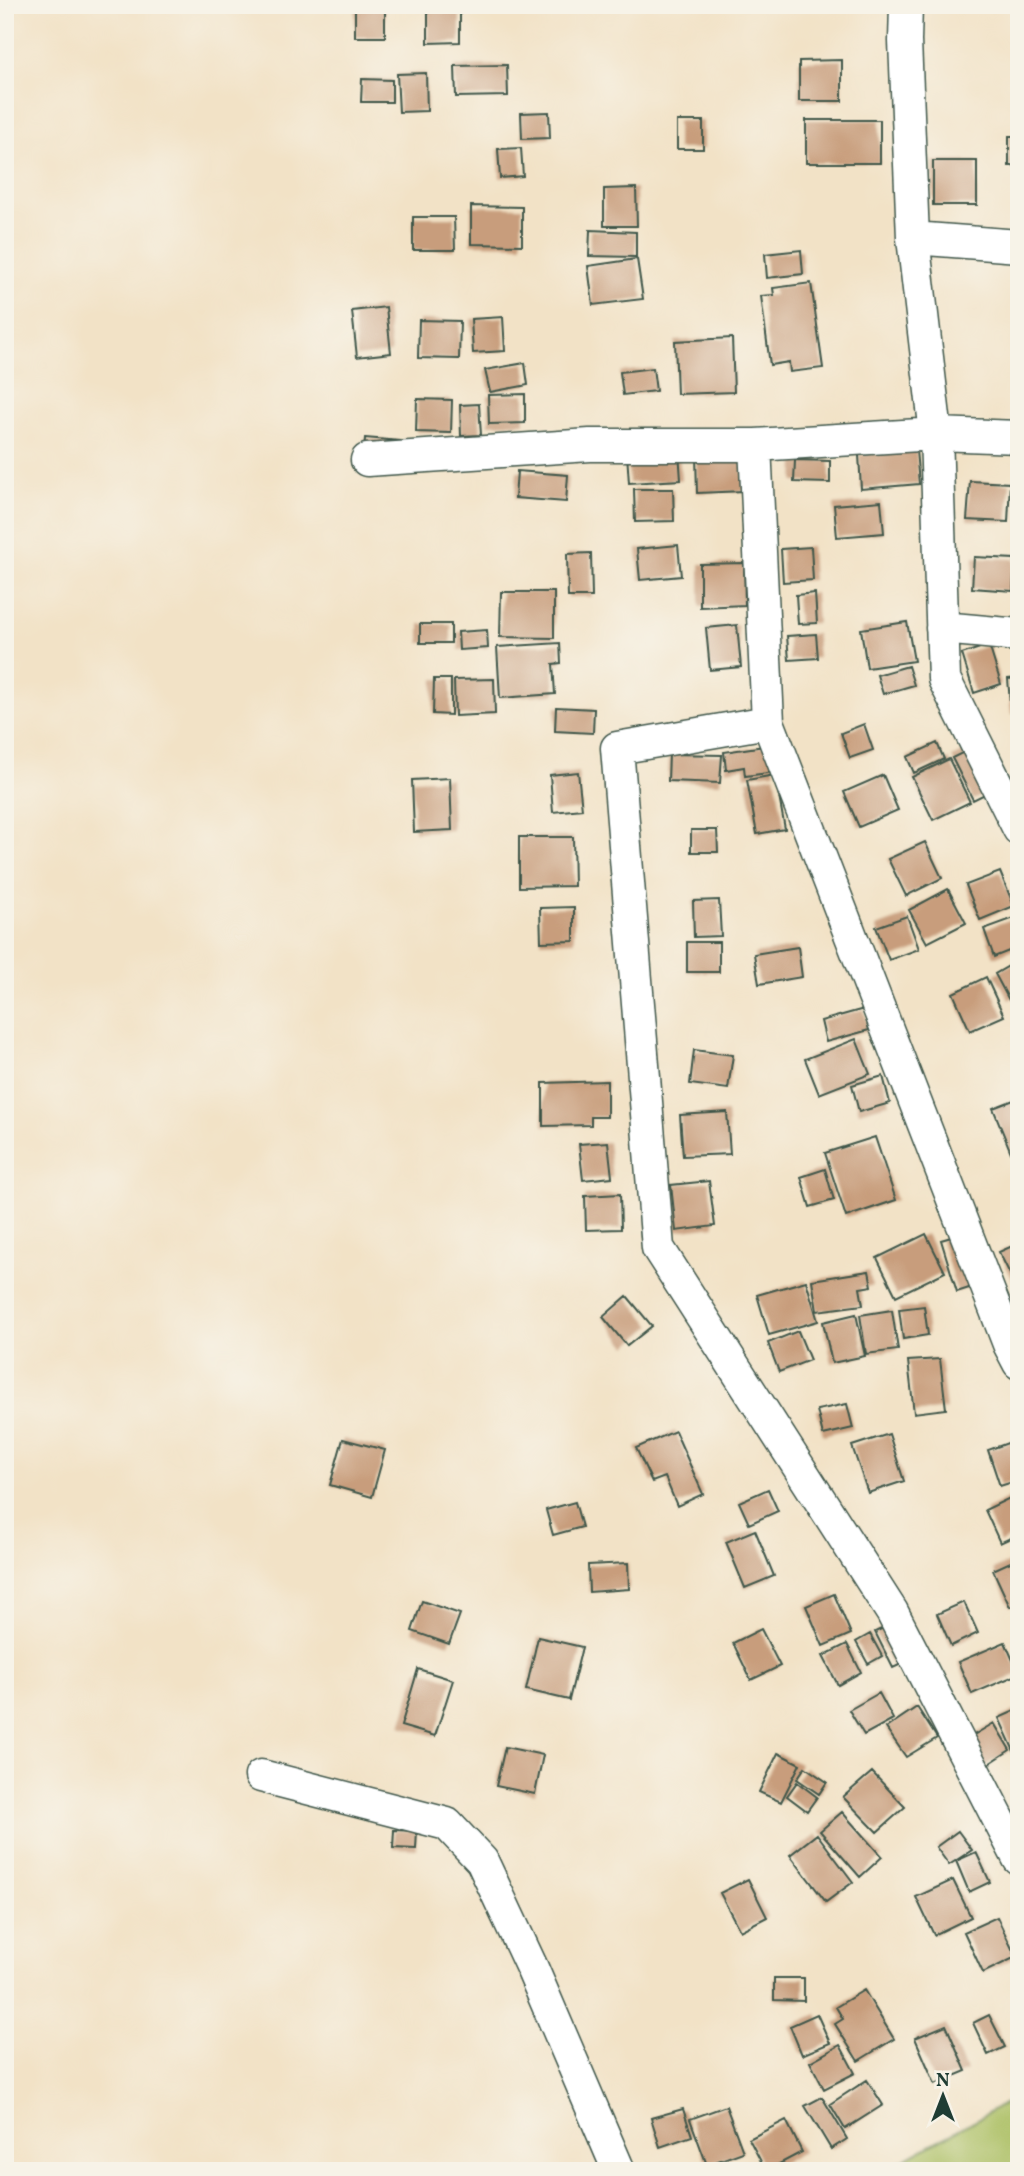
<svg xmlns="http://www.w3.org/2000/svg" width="1024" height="2176" viewBox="0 0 1024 2176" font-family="Vollkorn,serif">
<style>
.green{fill:#abbf63;stroke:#657e4c;stroke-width:2}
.building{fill:#c89d7c}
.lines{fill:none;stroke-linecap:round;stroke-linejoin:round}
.street-casing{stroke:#3f564a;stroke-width:35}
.street{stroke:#fff;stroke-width:32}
</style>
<rect width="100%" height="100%" fill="#f7f3e8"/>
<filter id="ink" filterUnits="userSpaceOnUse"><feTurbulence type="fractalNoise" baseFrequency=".0143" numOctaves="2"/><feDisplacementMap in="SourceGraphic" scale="14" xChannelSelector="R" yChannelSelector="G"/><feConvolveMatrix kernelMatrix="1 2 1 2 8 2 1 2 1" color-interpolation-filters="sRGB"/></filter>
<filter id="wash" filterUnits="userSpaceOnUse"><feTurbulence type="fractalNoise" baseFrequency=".00686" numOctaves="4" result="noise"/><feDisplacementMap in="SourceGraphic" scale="28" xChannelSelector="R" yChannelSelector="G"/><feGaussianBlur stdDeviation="1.57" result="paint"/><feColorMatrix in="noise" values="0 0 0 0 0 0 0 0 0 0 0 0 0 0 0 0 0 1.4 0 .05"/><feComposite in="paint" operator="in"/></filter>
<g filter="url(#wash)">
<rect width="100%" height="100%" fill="#f2e2c6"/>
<path class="green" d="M1019 2096V2171H883Z"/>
<g id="blocks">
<path class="building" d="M428 5H460V42L428 43Z
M355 8H385V37H355Z
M842 60V101H799V61Z
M507 65 508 96 456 97 455 66Z
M426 73 427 111 399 112 397 74Z
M362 79 392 80V102H361Z
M549 112 550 138 522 139 521 113Z
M806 120H880V163H806Z
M677 121H703V149H677Z
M1009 136H1019V166H1009Z
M521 148 523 176 500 178 498 149Z
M933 161H977V205H933Z
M636 188 637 226H604V189Z
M471 206 522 207V245L471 244Z
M413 217H454L455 250H413Z
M590 230 636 232V257L589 256Z
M801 250 803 274 767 278 765 254Z
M637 259 643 299 593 305 588 266Z
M811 283 823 368 790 372 789 362 770 365 761 296 774 295 773 288Z
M386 307 391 353 357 357 352 311Z
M503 317 505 351 473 353 471 319Z
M419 320 460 321 459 359 418 358Z
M732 338 734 392 677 394 675 341Z
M525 363 528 385 490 392 485 370Z
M653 368 656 391 623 395 620 372Z
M1013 376H1019V419L1014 420Z
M525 394V423L489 424 488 395Z
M417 399 452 400 451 433 416 432Z
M479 404 481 435 461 436 460 405Z
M365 438 400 441 398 455 364 452Z
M916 450 919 484 861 489 859 455Z
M679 451 681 480 629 483 627 454Z
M743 454 744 491 697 493 696 455Z
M795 460 830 461V483L794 482Z
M517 471 568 475 566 502 515 498Z
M970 481 1010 483 1008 522 967 520Z
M634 489H673L674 521 635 522Z
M881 501 884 533 837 537 834 505Z
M678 545 681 576 640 580 637 549Z
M811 547 813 580 783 582 781 549Z
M591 553 592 597H568L567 554Z
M974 557 1015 559 1013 591 972 588Z
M744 563 745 605 700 607V564Z
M501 592H554V638L500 637Z
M815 593 817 623 798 624 796 595Z
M907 622 914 661 867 668 861 629Z
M420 624H451V643H420Z
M737 625 741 667 710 670 706 628Z
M487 630 488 648 459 650 458 632Z
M816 634 818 658 789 660 787 636Z
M560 643 561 663 553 664 555 694 500 698 497 647Z
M989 645 1001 684 974 693 962 654Z
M908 666 914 685 883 694 877 675Z
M1019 678V713L1011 714 1008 679Z
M434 679H451V715L433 714Z
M494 679 495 714 455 716 454 680Z
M556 707 594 709 593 733 555 731Z
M864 724 873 750 850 758 841 733Z
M937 743 944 759 914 773 907 757Z
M771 745 775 772 745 776 744 767 726 770 724 752Z
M968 750 989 792 973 800 952 758Z
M669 754 722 755 720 783 668 781Z
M949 759 970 802 933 820 912 777Z
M578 772 582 809 553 812 550 775Z
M775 775 785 829 757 834 747 780Z
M883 775 898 810 859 827 844 792Z
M450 778 452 830 414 832 412 780Z
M691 830H717L718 852H691Z
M519 837H573L574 886 519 887Z
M925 842 942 878 906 896 888 859Z
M1000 872 1014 906 980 920 966 885Z
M948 889 966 923 927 943 909 910Z
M719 900 721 936 694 937 693 901Z
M574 907V941L541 942 540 908Z
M907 916 919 949 889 960 876 927Z
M1017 917 1019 921V947L994 957 984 929Z
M687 942H719V972H687Z
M798 947 802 977 759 984 754 954Z
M1019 960V994L1009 1000 995 974Z
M986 977 1004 1016 970 1031 953 993Z
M864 1009 869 1030 826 1042 821 1021Z
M856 1039 870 1074 819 1094 805 1059Z
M694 1050 733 1055 728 1089 690 1084Z
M883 1076 890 1103 859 1112 852 1085Z
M607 1081V1117H591V1125L543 1126V1083Z
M1019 1098V1153L1012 1155 993 1108Z
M727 1112 730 1154 683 1156 680 1115Z
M875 1137 896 1200 846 1217 825 1153Z
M608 1142 612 1177 583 1180 579 1144Z
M825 1169 834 1200 810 1207 801 1177Z
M709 1181 715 1226 676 1231 671 1185Z
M620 1194 621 1229 586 1230 585 1196Z
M965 1233 981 1284 957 1292 941 1240Z
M926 1234 945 1272 896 1296 877 1258Z
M1019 1243V1277L1013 1280 999 1252Z
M869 1271 872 1286 860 1288 863 1305 817 1311 812 1280Z
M806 1281 818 1321 769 1335 757 1295Z
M627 1296 652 1326 627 1346 603 1317Z
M924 1306 928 1335 903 1339 899 1309Z
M892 1310 898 1350 866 1354 860 1315Z
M856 1314 865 1356 832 1363 823 1322Z
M798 1331 810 1360 779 1372 768 1343Z
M940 1359 946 1409 914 1413 908 1361Z
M847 1404 853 1428 823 1435 817 1410Z
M675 1431 703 1494 677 1506 665 1477 652 1482 636 1448Z
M889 1434 904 1481 868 1493 852 1446Z
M343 1439 385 1450 372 1497 330 1485Z
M1019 1439V1480L1000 1486 988 1450Z
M768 1489 778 1511 749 1524 739 1502Z
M1018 1494 1019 1534 1000 1543 985 1510Z
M575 1502 582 1527 553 1535 546 1510Z
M755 1530 774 1576 745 1588 726 1542Z
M1019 1558V1603L1010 1607 993 1570Z
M628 1563 629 1589 589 1592 588 1565Z
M834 1594 851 1634 823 1646 806 1606Z
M422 1601 460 1614 449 1644 412 1631Z
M964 1602 978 1633 951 1646 937 1614Z
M892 1624 910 1660 893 1668 875 1632Z
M761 1629 780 1666 751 1680 733 1643Z
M870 1634 882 1656 868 1664 856 1642Z
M538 1637 582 1647 569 1700 526 1690Z
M1005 1642 1019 1674 972 1694 958 1662Z
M847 1644 861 1672 838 1685 823 1656Z
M418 1669 453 1680 435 1736 401 1726Z
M879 1693 893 1719 864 1735 849 1710Z
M917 1707 937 1738 906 1757 886 1728Z
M1019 1709V1750L1014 1751 999 1718Z
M994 1723 1010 1750 984 1767 967 1739Z
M505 1747 543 1755 535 1794 496 1786Z
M778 1753 800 1764 781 1802 759 1792Z
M805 1767 827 1782 819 1794 797 1779Z
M872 1772 905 1807 877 1832 843 1797Z
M797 1782 817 1797 807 1811 787 1796Z
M842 1812 882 1857 860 1877 820 1831Z
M394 1830 417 1831 416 1849 393 1848Z
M958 1831 972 1850 949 1865 936 1847Z
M817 1834 853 1882 826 1902 790 1855Z
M976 1852 990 1882 969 1892 956 1861Z
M748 1879 767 1917 740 1931 720 1893Z
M953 1880 971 1917 934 1935 916 1897Z
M997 1917 1016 1957 983 1973 964 1932Z
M774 1978H804V2001L774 2000Z
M864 1990 894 2039 858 2061 835 2024 843 2019 836 2007Z
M817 2014 830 2043 802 2055 790 2026Z
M989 2015 1005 2047 988 2055 973 2023Z
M946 2025 966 2071 935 2084 915 2038Z
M840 2045 855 2073 824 2089 810 2062Z
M867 2080 883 2105 845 2129 830 2104Z
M822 2097 847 2139 831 2149 805 2106Z
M726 2106 743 2152 707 2165 690 2119Z
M683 2109 692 2136 660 2147 651 2118Z
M786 2120 802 2152 766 2171 749 2139Z"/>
</g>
</g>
<g filter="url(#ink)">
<use href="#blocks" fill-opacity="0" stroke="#3f564a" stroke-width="2"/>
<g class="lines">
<defs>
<path id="street" d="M906 5 905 41 913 238
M1019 246 913 238 936 434 944 679 1019 829
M755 445 768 722 1009 1344 1019 1363
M367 460 590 445H755L936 434 1019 437
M942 628 1019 635
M768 722 617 748 658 1248 892 1612 1019 1859
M261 1776 447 1824 482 1861 532 1968 619 2171"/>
</defs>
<use href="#street" class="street-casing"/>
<use href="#street" class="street"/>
</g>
</g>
<rect width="1024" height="2176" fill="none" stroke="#f7f3e8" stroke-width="28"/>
<g transform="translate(943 2096)" stroke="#f7f3e8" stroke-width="5" paint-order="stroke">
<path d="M0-5L12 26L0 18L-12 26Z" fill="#1f3d34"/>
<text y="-10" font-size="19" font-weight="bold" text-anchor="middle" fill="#1f3d34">N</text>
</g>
</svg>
